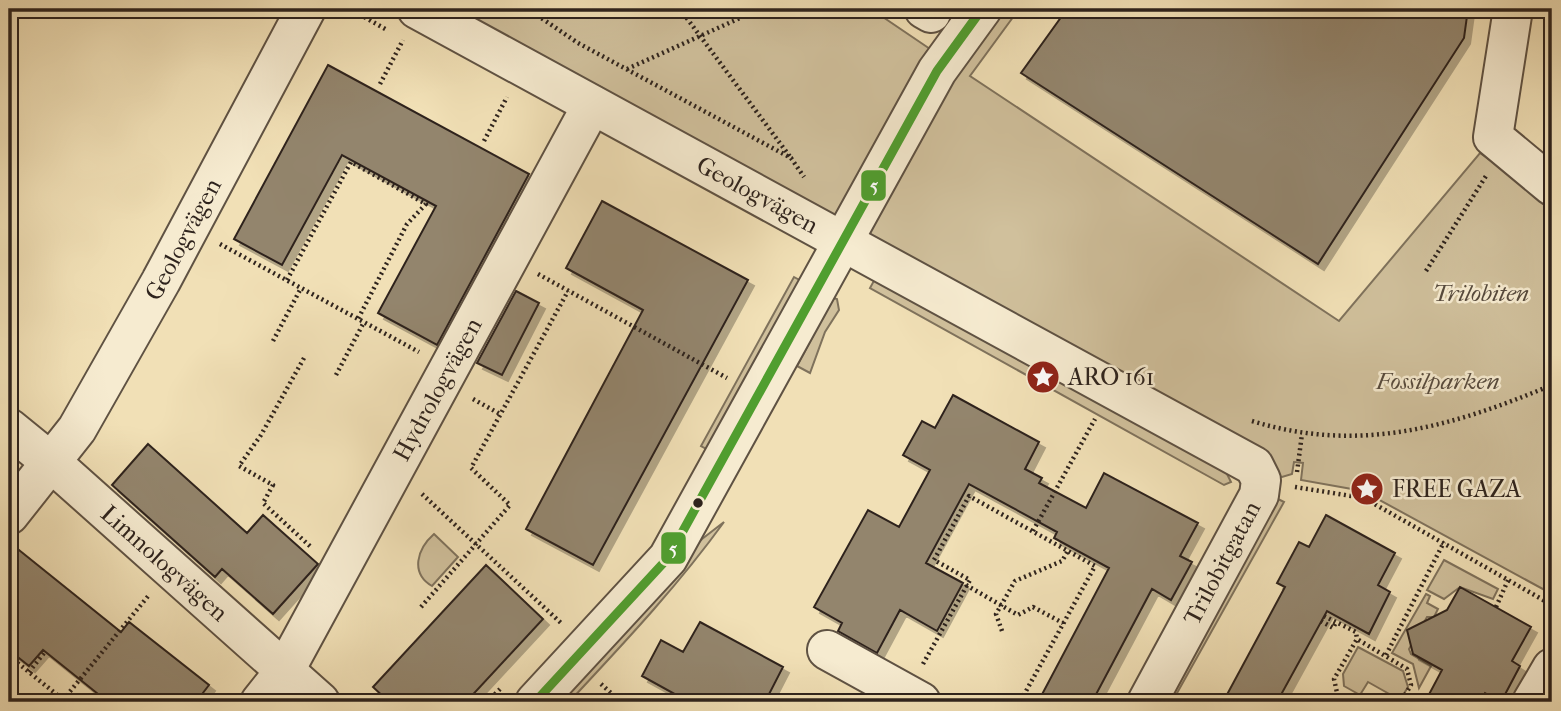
<svg xmlns="http://www.w3.org/2000/svg" width="1561" height="711" viewBox="0 0 1561 711" font-family="'IM FELL French Canon',serif">
<style>
.green{fill:#d0c09c;stroke:#7f725c;stroke-width:2}
.building{fill:#93856d;stroke:#2e231d;stroke-width:2;filter:url(#shadow)}
.lines{fill:none;stroke-linecap:round;stroke-linejoin:round}
.minor-casing{stroke:#5f5243;stroke-width:42}
.path{stroke:#2e231d;stroke-width:4.5;stroke-dasharray:2 3.5;stroke-linecap:butt}
.minor{stroke:#f6ebd0;stroke-width:38}
.bus-1-casing{stroke:#f6ebd0;stroke-width:14}
.bus-1{stroke:#509e2f;stroke-width:9}
.bus-dot{fill:#2e231d;stroke:#f6ebd0;stroke-width:2.5}
.labels{text-anchor:middle;stroke-width:5;stroke-linejoin:round;paint-order:stroke}
.street-label{font-size:24px;fill:#2e231d;stroke:#f6ebd0}
.park-label{font-size:24px;font-style:italic;fill:#564a3d;stroke:#f6ebd0}
.poi-label{font-size:24px;fill:#2e231d;stroke:#f6ebd0;text-anchor:start}
.line-badge{stroke:#f6ebd0;stroke-width:2.5}
.badge-label{font-size:19px;text-anchor:middle;font-weight:bold;fill:#fff}
</style>
<defs>
<filter id="shadow"><feDropShadow dx="6" dy="6" stdDeviation="0" flood-color="#0004"/></filter>
</defs>
<rect width="100%" height="100%" fill="#f1e0b6"/>
<filter id="stains"><feTurbulence type="fractalNoise" baseFrequency=".00286" numOctaves="4"/><feColorMatrix values="0 0 0 0 .2 0 0 0 0 .09 0 0 0 0 .02 0 0 0 .5 -.17"/></filter>
<radialGradient id="worn" r=".72"><stop offset=".6" stop-color="#630" stop-opacity="0"/><stop offset="1" stop-color="#630" stop-opacity=".3"/></radialGradient>
<path class="green" d="M449 9H871L961 70 1006 9H1019L970 76 1339 321 1480 153 1552 203V594L1363 491 1301 480 1303 463 1294 462 1292 474 1282 477 1272 474Z
M794 277 803 282 710 451 701 446Z
M876 277 1226 472 1231 482 1224 485 870 288Z
M833 298 837 299 839 310 825 332 810 373 797 366Z
M1278 499 1284 502 1172 702H1169V696Z
M724 522C677 587 623 644 569 702H557L702 539Z
M434 534 458 557 432 586C410 573 417 549 434 534Z
M1444 560 1498 589 1493 599 1460 587 1444 599 1427 590Z
M1426 594 1430 596 1427 603 1438 609 1434 617H1427L1409 649 1411 654 1431 666 1419 688 1413 664 1392 653Z
M1358 647 1403 671 1408 687 1400 700 1368 682 1360 695 1344 686 1343 674Z"/>
<path class="building" d="M1067 9H1468L1464 38 1318 264 1021 73Z
M328 65 529 174 437 345 378 313 436 206 342 155 282 265 234 239Z
M602 201 748 280 593 565 526 529 643 310 566 268Z
M516 291 539 303 502 375 477 363Z
M953 395 1039 442 1025 469 1042 478 1039 483 1086 508 1104 473 1198 523 1180 556 1192 562 1171 600 1152 589 1092 702H1038L1109 568 1054 538 1057 532 969 484 926 563 963 583 937 631 900 610 877 653 838 631 842 623 814 607 868 510 899 527 930 470 903 455 922 421 935 428Z
M148 444 247 533 263 515 318 564 273 614 222 569 215 577 112 485Z
M1326 515 1395 553 1378 585 1390 592 1369 634 1327 611 1277 702H1223L1285 587 1277 583 1299 542 1309 547Z
M9 542 121 632 129 622 209 685 196 702H108L43 650 29 666 9 650Z
M486 565 543 619 466 702H389L373 687Z
M1460 587 1531 627 1512 661 1520 666 1501 702 1485 693 1480 702H1425L1442 670 1413 654 1407 630 1447 610Z
M700 622 783 667 765 702H689L642 676 661 640 683 652Z"/>
<g class="lines">
<defs>
<g id="minor">
<path id="s1" d="M417 9 1254 466 1261 480 1259 495 1147 702"/>
<path d="M924 9 931 13"/>
<path d="M1513 9 1493 137 1552 186"/>
<path id="s2" d="M9 428 52 463 320 702"/>
<path id="s3" d="M9 515 77 429 161 281 306 9"/>
<path d="M827 650 921 702"/>
<path id="s4" d="M260 702 284 672 592 105"/>
<path d="M535 702 668 558 937 71 982 9"/>
<path d="M1532 702 1552 668"/>
</g>
</defs>
<use href="#minor" class="minor-casing"/>
<path class="path" d="M350 9 387 30
M528 9 578 43 791 158 804 177
M680 9 791 158
M9 17 14 9
M627 69 760 9
M380 84 403 40
M484 141 507 97
M220 244 419 352
M1426 271 1486 176
M538 274 727 378
M287 280 351 162 426 204 407 224 358 319
M273 341 301 288
M304 358 261 435 239 466 273 485 263 503 312 548
M336 375 364 322
M473 399 500 414
M1252 421C1359 454 1451 427 1552 385
M1297 472 1302 434
M1295 487 1364 498 1552 605
M422 494 561 623
M1033 531 1095 419
M966 585 1018 615 1033 607 1063 623
M421 607 510 505 471 468 568 291
M1496 607 1509 578
M1324 616 1356 632 1357 639
M1321 621 1333 628 1336 622
M1002 631 996 614 1015 581 1062 561 1068 551
M9 644 18 632
M1386 655 1444 542
M9 656 66 702
M923 664 970 580 934 560 969 496 1095 566 1020 702
M29 672 44 653
M601 684 621 702
M1338 697 1392 702
M63 700 149 595
M487 702 500 689
M1339 702 1334 679 1357 639 1407 669 1411 685 1401 702"/>
<use href="#minor" class="minor"/>
<defs>
<path id="bus-1" d="M535 702 668 558 937 71 982 9"/>
</defs>
<use href="#bus-1" class="bus-1-casing"/>
<use href="#bus-1" class="bus-1"/>
</g>
<defs>
<symbol id="sight-disc" viewBox="-11 -11 22 22"><circle r="9.5" fill="#8f2418" stroke="#f6ebd0"/><path d="M0-6L1.8-2.2L6-1.7L2.9 1.2L3.7 5.4L0 3.3L-3.7 5.4L-2.9 1.2L-6-1.7L-1.8-2.2Z" fill="#fff"/></symbol>
</defs>
<g fill-rule="evenodd">
<use href="#sight-disc" x="1024" y="358" width="38" height="38"/>
<use href="#sight-disc" x="1348" y="470" width="38" height="38"/>
</g>
<circle class="bus-dot" cx="698" cy="503" r="6"/>
<g class="labels">
<g class="street-label">
<text dy="8" stroke="none"><textPath href="#s1" startOffset="388">Geologvägen</textPath></text>
<text dy="8" stroke="none"><textPath href="#s3" startOffset="327">Geologvägen</textPath></text>
<text dy="8" stroke="none"><textPath href="#s4" startOffset="360">Hydrologvägen</textPath></text>
<text transform="translate(1222 563) rotate(-62)" y="8">Trilobitgatan</text>
<text dy="8" stroke="none"><textPath href="#s2" startOffset="206">Limnologvägen</textPath></text>
</g>
<g class="park-label">
<text x="1481" y="301">Trilobiten</text>
<text x="1438" y="389">Fossilparken</text>
</g>
<g class="poi-label">
<text x="1068" y="385">ARO 161</text>
<text x="1392" y="497">FREE GAZA</text>
</g>
</g>
<g class="line-badge">
<rect x="860" y="169" width="27" height="33" rx="7" fill="#509e2f"/>
<rect x="660" y="531" width="27" height="34" rx="7" fill="#509e2f"/>
</g>
<g class="badge-label">
<text x="874" y="192">5</text>
<text x="673" y="555">5</text>
</g>
<rect width="1561" height="711" fill="none" stroke="#f1e0b6" stroke-width="35"/>
<rect x="10" y="10" width="1540" height="690" fill="none" stroke="#2e231d" stroke-width="3.5"/>
<rect x="18" y="18" width="1526" height="676" fill="none" stroke="#2e231d" stroke-width="2"/>
<rect width="100%" height="100%" filter="url(#stains)"/>
<rect width="100%" height="100%" fill="url(#worn)"/>
</svg>
